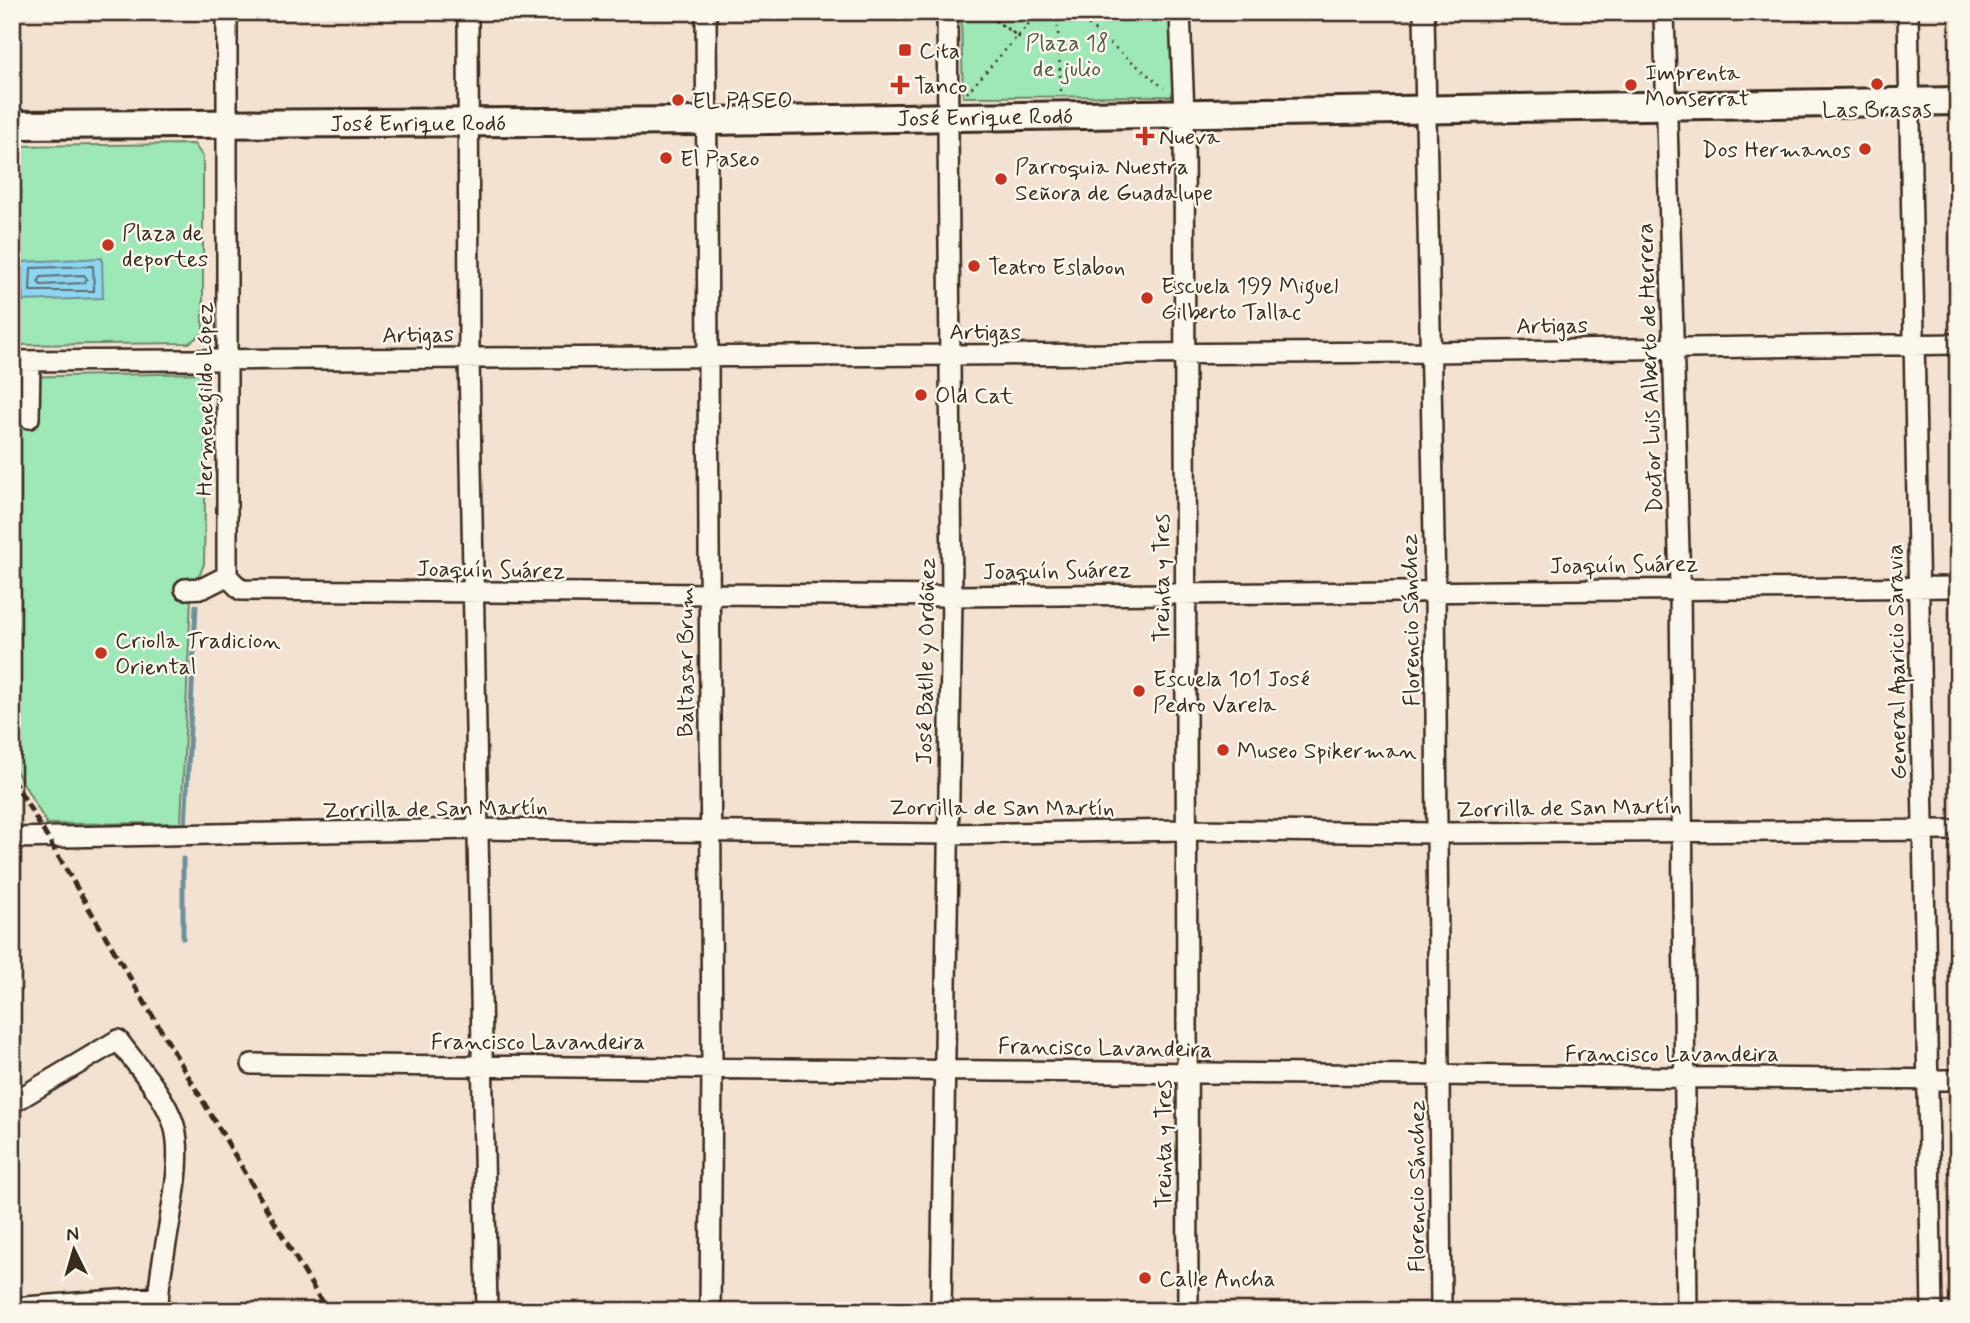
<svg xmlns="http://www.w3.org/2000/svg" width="1970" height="1323" viewBox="0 0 1970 1323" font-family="Mynerve,sans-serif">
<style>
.green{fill:#9ee7b6;stroke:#6c886a;stroke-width:2}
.water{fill:#8ed5ef;stroke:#6d919b;stroke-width:2}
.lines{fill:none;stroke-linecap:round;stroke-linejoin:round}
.shore{stroke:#5c6e72;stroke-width:2}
.stream{stroke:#6d919b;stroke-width:5}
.minor-casing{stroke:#3b2a1e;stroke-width:24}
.highway-casing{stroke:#3b2a1e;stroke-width:32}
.path{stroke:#3b2a1e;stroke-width:2.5;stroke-dasharray:2 5;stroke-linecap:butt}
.minor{stroke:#fbf7ec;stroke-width:19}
.highway{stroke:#fbf7ec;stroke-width:26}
.rail{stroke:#3b2a1e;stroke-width:5;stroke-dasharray:10 5;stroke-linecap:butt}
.poi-dot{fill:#c8321e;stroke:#fbf7ec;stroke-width:2.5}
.labels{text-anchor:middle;stroke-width:5;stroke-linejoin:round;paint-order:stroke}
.park-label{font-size:23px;fill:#545944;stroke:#fbf7ec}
.poi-label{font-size:23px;fill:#3b2a1e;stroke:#fbf7ec;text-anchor:start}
.street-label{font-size:23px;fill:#3b2a1e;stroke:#fbf7ec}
</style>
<rect width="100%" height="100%" fill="#f3e1d1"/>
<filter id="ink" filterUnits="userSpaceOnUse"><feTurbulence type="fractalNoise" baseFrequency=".0143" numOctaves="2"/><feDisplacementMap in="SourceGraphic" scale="14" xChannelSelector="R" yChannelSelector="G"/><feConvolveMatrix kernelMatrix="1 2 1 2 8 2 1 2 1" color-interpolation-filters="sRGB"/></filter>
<g filter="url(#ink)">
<path class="green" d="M961 12H1171L1174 96 963 97Z
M194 144 203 157V333L189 343 12 345V146Z
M207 373 204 564 191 597 181 823 47 824 12 764V377Z"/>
<path class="water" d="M102 258 103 298 23 301 21 262Z"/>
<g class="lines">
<path class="shore" d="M93 266 94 291H30L31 268Z
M84 275 87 279 84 283 41 285 38 282 41 277Z"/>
<path class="stream" d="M185 829 196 606
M183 938V859"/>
<defs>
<path id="minor" d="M227 12V576L241 590 952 596 1958 587
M468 12 469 358 487 1311
M706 12 712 1067 710 1311
M1180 12 1184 114 1188 1311
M1424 12 1435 592 1441 1311
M1664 12 1680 587 1687 1311
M1908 12 1932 1311
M12 361 1431 352 1958 344
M29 418 30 361
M185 589 203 588 227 576
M12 838 477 829 947 834 1186 830 1438 833 1958 830
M252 1064 1958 1080
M12 1103 118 1040C136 1065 165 1095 174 1125 188 1170 157 1259 158 1311
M12 1308 157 1297
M941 1311 952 596 947 12"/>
<g id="highway">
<path id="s1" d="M12 125 707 121 1958 101"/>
</g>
</defs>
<use href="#minor" class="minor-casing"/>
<use href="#highway" class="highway-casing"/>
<path class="path" d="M983 12 1019 37 997 22V12
M1057 12 1061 93
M1072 12 1164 88
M967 93 1039 12"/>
<use href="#minor" class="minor"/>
<use href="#highway" class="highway"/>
<path class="rail" d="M12 778 327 1311"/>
</g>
</g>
<g class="poi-dot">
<rect x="898" y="43" width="14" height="14" rx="3.5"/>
<circle cx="1877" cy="84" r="7"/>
<path d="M896.5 74.5h7v7h7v7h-7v7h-7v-7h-7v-7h7z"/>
<circle cx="1631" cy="85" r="7"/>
<circle cx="678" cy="100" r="7"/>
<path d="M1141.5 125.5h7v7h7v7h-7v7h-7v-7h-7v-7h7z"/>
<circle cx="1865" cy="149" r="7"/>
<circle cx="666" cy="158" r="7"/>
<circle cx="1001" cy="179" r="7"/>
<circle cx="108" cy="245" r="7"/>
<circle cx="974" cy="266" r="7"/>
<circle cx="1147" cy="298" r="7"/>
<circle cx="921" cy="395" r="7"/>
<circle cx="101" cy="653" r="7"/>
<circle cx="1139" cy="691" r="7"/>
<circle cx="1223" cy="750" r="7"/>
<circle cx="1145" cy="1278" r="7"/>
</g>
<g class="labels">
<g class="park-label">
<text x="1067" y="50">Plaza 18<tspan x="1067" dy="26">de julio</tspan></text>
</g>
<g class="poi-label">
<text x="919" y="58">Cita</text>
<text x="1645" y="80">Imprenta<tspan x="1645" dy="26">Monserrat</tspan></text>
<text x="914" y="93">Tanco</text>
<text x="692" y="108">EL PASEO</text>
<text x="1877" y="117" text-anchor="middle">Las Brasas</text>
<text x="1159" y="144">Nueva</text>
<text x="1851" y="157" text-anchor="end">Dos Hermanos</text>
<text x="680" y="166">El Paseo</text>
<text x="1015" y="174">Parroquia Nuestra<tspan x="1015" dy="26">Señora de Guadalupe</tspan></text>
<text x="122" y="240">Plaza de<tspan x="122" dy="26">deportes</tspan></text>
<text x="988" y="274">Teatro Eslabon</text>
<text x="1161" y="293">Escuela 199 Miguel<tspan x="1161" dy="26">Gilberto Tallac</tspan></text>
<text x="935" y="403">Old Cat</text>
<text x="115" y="648">Criolla Tradicion<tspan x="115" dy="26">Oriental</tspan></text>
<text x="1153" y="686">Escuela 101 José<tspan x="1153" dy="26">Pedro Varela</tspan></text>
<text x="1237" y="758">Museo Spikerman</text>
<text x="1159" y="1286">Calle Ancha</text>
</g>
<g class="street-label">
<text dy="8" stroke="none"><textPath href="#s1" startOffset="973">José Enrique Rodó</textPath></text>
<text dy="8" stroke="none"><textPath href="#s1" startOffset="406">José Enrique Rodó</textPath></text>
<text transform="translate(1552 325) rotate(-1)" y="8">Artigas</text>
<text x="985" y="339">Artigas</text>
<text transform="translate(418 334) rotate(-1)" y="8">Artigas</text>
<text transform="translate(1649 368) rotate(-92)" y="8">Doctor Luis Alberto de Herrera</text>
<text transform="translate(204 399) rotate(-90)" y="8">Hermenegildo López</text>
<text transform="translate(1624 564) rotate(-1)" y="8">Joaquín Suárez</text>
<text transform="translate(491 569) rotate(1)" y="8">Joaquín Suárez</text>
<text transform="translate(1057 570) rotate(-1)" y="8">Joaquín Suárez</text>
<text transform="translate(1161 578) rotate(-90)" y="8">Treinta y Tres</text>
<text transform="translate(1410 620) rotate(-91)" y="8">Florencio Sánchez</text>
<text transform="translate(925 661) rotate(-89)" y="8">José Batlle y Ordóñez</text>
<text transform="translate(685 662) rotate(-90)" y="8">Baltasar Brum</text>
<text transform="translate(1896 662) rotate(-91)" y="8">General Aparicio Saravia</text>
<text x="1002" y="815">Zorrilla de San Martín</text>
<text transform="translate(1569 807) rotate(-1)" y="8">Zorrilla de San Martín</text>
<text transform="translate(435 808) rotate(-1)" y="8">Zorrilla de San Martín</text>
<text x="538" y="1049">Francisco Lavandeira</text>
<text transform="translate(1105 1047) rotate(1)" y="8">Francisco Lavandeira</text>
<text x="1672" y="1061">Francisco Lavandeira</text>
<text transform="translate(1163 1144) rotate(-90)" y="8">Treinta y Tres</text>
<text transform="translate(1416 1186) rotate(-90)" y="8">Florencio Sánchez</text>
</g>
</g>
<rect width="1970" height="1323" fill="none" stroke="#fbf7ec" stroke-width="42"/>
<rect x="21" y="21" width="1928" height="1281" fill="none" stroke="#3b2a1e" stroke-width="2.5" filter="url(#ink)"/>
<g transform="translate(74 1250) rotate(355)" stroke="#fbf7ec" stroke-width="5" paint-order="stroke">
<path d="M0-5L12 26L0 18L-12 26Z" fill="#3b2a1e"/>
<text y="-10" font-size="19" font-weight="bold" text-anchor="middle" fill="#3b2a1e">N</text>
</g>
</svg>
